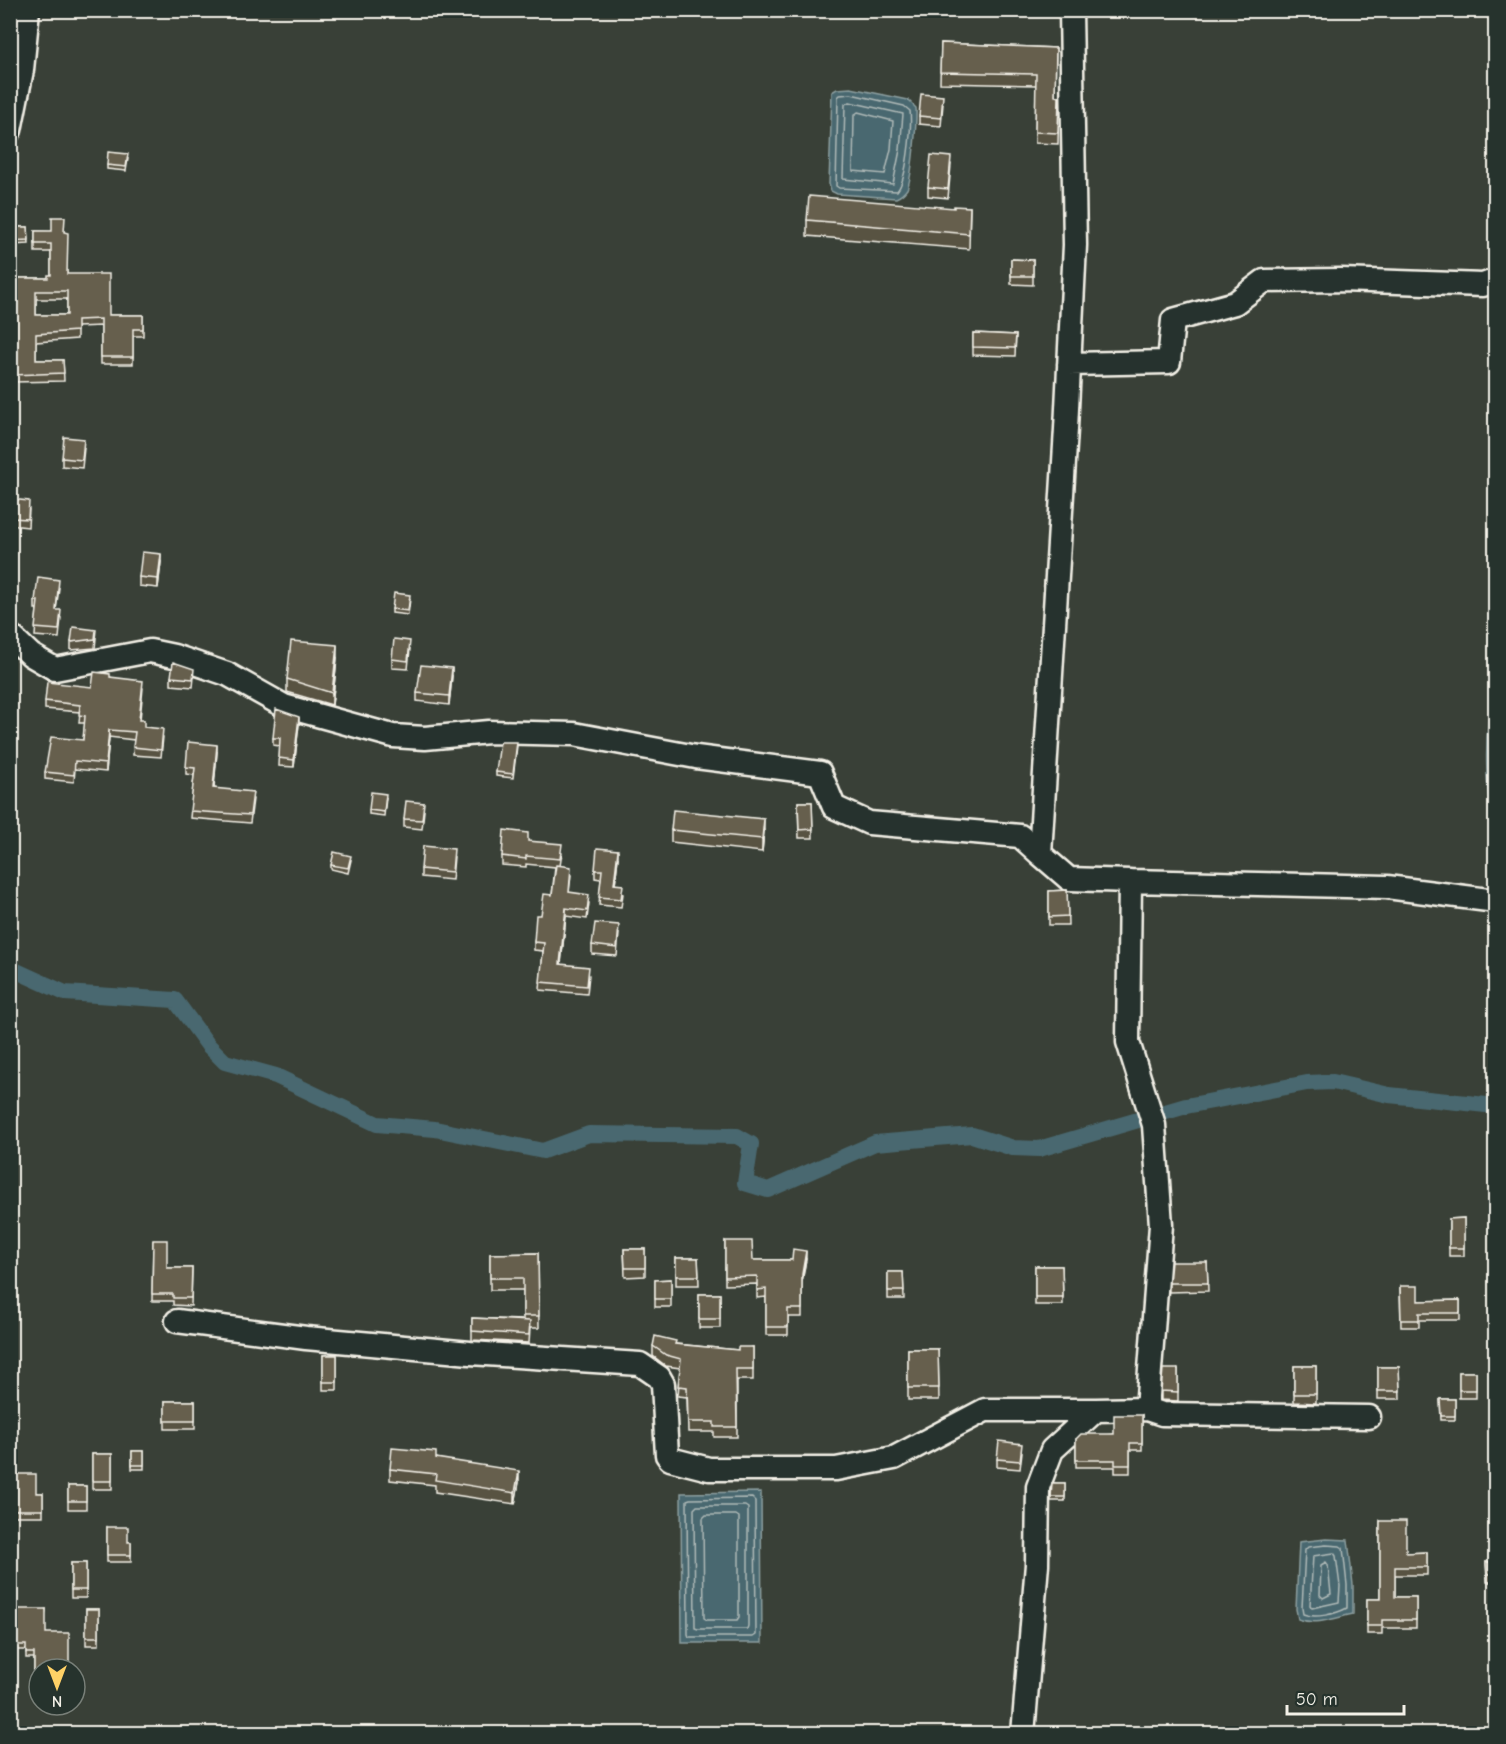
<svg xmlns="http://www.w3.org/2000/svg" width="1506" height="1744" viewBox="0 0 1506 1744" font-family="'Comic Neue',sans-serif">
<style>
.water{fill:#496870;stroke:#8d9fa0;stroke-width:1.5}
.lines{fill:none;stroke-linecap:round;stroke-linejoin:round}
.shore{stroke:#b0bab8;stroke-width:1.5}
.canal{stroke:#496870;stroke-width:16}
.minor-casing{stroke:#f4f1e8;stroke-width:27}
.minor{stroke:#26332d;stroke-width:22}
.wall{fill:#585243;stroke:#f4f1e8;stroke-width:1.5;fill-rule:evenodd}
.shaded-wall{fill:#474237;stroke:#f4f1e8;stroke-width:1.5}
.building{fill:#665f4e;stroke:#f4f1e8;stroke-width:1.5;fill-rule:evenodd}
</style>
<rect width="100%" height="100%" fill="#394037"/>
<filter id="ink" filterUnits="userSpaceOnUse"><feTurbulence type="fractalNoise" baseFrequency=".0167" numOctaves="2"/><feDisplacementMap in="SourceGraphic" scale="12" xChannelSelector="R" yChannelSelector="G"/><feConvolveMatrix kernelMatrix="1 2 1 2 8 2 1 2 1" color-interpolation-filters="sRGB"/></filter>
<g filter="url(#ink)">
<path class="water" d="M851 88 908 100 916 108C917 121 912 178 907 189 904 193 901 196 896 198L837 194 831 191 829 184 832 92 837 89Z
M1495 684V850C1487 795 1481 738 1495 684Z
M761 1492 762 1643H682L681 1493Z
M1326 1539 1348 1540 1353 1585V1614C1335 1618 1316 1626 1298 1619L1296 1609 1299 1542Z"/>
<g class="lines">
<path class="shore" d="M851 94 904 106 910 111C912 127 907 180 897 191L839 188 836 186 838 97 840 95Z
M850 102 903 114 900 150 893 184 843 179 845 104Z
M858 112 893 121 891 149 885 174 853 171 854 115Z
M1496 714 1493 752 1496 809
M752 1498 755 1501 756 1635 753 1637H689L688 1634 687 1500 690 1499Z
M697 1506H745L748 1508V1626L747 1629H698L695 1628 694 1509Z
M706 1515H736L739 1517V1617L737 1620H707L704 1618 703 1518Z
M1326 1545 1340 1546 1343 1548 1347 1585V1608C1336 1614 1315 1619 1303 1614L1302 1608 1305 1550 1308 1547Z
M1334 1553 1336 1556 1340 1586 1339 1602 1312 1608 1310 1605 1313 1556Z
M1326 1562 1328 1565 1331 1594 1323 1598 1320 1595 1321 1565Z"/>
<path class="canal" d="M10 968 65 993 175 1000 208 1045 225 1062 276 1076 377 1124 435 1129 543 1151 589 1134 737 1136 751 1144 745 1183 768 1190 875 1143 972 1135 1013 1148 1039 1149 1186 1106 1307 1083 1333 1082 1389 1095 1496 1106"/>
<defs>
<path id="minor" d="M1071 10 1075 245 1066 429 1040 854 1069 879 1130 881
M10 130 22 70 28 10
M1069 364 1169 362 1173 320 1235 303 1264 281 1341 280 1483 285 1496 280
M10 635 31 655 55 669 150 651 174 656 227 674 284 706 393 736 425 738 489 732 574 734 696 757 820 773 834 807 869 823 1020 836 1040 854
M177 1321 306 1338 470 1353 640 1364 659 1377 663 1384 667 1455 670 1459 709 1469H836L894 1458 985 1410H1096
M1147 1409 1162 1414 1369 1417
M1023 1734 1037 1564 1038 1487 1052 1450 1096 1410 1147 1409 1161 1225 1154 1125 1128 1042 1130 881 1387 887 1496 901"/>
</defs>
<use href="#minor" class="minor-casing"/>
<use href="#minor" class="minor"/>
</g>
<path class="wall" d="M941 43 1056 48 1055 96 1059 97 1058 144 1035 143 1036 85 940 83Z
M943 104 941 126 919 124V116Z
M128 159 126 171 107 169V165Z
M951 165 948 198 928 196V187Z
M970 207 969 249 807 236V220Z
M10 227H28L29 244 10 245Z
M35 231 64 232 67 274 109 315H143V336H133V364H101V326L77 327V339L36 342V360H63L64 381 12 382 11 370H10V271L15 278H48L51 275V252H35ZM36 299H67V315H36Z
M1011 259 1033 260V285L1011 284Z
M973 333 1016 335 1015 356 973 355Z
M84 448 82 468 62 466V458Z
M10 499 29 509 28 527 10 525Z
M161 562 158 588 139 586V577Z
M59 588 56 610 61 618 59 638 35 636 37 609H35V601Z
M410 599 408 615 392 613V609Z
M96 638 95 648 71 650V642Z
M410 649 408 669 392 668V659Z
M337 658 332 705 287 692V679Z
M452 676 449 705 417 701V693Z
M110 677 143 688 140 720 144 727 163 737 161 757 133 755 134 740 109 737 106 772 75 769 74 782 45 779V772L83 740 85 723H79L80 712 45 709V701L92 687Z
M171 677H194L193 687 171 685Z
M299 724 294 767 279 766 280 746 273 745V738Z
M517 746 513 778 496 776V772Z
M217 752 214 788 253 799 250 823 190 818 194 775 186 774V767Z
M386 798 384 816 369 814V810Z
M798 802H812L813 838H799Z
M424 811 422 829 404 827V819Z
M671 830 764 831 762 852 671 842Z
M528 841 562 853 560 866 571 875 569 893 589 903 587 919 566 916 561 964 589 975 587 994 540 990 543 951 534 950V942L541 915 552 895 555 867 526 864V867L502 865V856Z
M454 857 452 880 421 877V869Z
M618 858 615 884 623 894 621 907 599 905 601 879 595 878V870Z
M351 860 348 873 331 869V865Z
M1067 890 1068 925H1049V891Z
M619 934 617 956 592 954V945Z
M1464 1218V1256H1449V1219Z
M153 1240 167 1268H192L191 1306 173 1305V1301H152Z
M725 1241 753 1260H792L806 1259 802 1282V1317H788V1335H766V1297L757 1298V1284L725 1285Z
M624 1249H645V1276L625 1277Z
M538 1253 539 1328H530L529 1343 472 1340V1318L523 1320V1290H490V1254Z
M676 1258H698L699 1285H676Z
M1207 1262 1208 1291 1169 1292V1283Z
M1035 1266H1062L1063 1305H1035Z
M888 1272H903L904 1299H888Z
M671 1279V1307H655V1280Z
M1400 1286 1418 1301 1460 1300V1320H1419V1327H1401Z
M699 1294H720V1328H699Z
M676 1344 738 1350 753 1347V1380H737V1437H714V1432H688L687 1397 678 1396 680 1368 666 1366 653 1356V1346Z
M908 1349H938L939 1400H908Z
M323 1355H337V1390H323Z
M1294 1366H1316V1403L1294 1402Z
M1378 1367H1399L1400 1399H1378Z
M1178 1369V1401L1161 1400V1391Z
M1459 1372H1476V1398H1459Z
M1440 1399H1455V1420H1441Z
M165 1401H195V1429H165Z
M1142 1415V1450H1130V1473H1115V1467H1076V1439L1114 1434Z
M132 1451H144V1469H132Z
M1022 1452 1020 1469 997 1467V1459Z
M92 1454H112V1489H92Z
M436 1458 519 1482 515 1504 435 1492V1485L390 1480V1469Z
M10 1474 36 1493H43V1516H10Z
M1052 1483H1065V1501H1051Z
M68 1486H86V1509H68Z
M1380 1521 1406 1553 1427 1552V1575H1395V1597H1416V1628H1382V1634H1367V1599H1380Z
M107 1527 128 1542H131V1562H107Z
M1486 1562H1496V1582H1487Z
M71 1563H86V1598H71Z
M46 1609 39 1669V1697H34V1658H26V1650H10V1621Z
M86 1609H99V1645H86Z
M10 1700H14V1725H10Z
M43 1705H60V1708H43Z"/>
<path class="shaded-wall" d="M161 554V562L158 588V579Z
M337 645V658L332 705V693Z
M452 668V676L449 705V696Z
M299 717V724L294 767V760Z
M109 730V737L106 772V764Z
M217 745V752L213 795V788Z
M764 819V831L762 852V839Z
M618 850V858L614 893V884Z
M566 908V916L560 972V964Z
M806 1251V1259L802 1282V1274Z
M519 1471V1482L515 1504V1493Z"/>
<path class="building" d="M10 10H12L10 36Z
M941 43 1056 48 1055 96 1059 97 1058 133 1035 132 1036 74 940 72Z
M921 94 943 96 941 118 919 116Z
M108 152 128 154 126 167 107 165Z
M931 155 951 157 948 189 928 187Z
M809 196 954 208V206L970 207 969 234 807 220Z
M52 217H65L64 232 68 233 67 274H109V315H143V329H133V357H101V319L77 320V331L36 334V360H63L64 373 12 375 11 362H10V271H15V278H48V275H51V244H35V231H52ZM36 291H67V315H36Z
M10 227H28L29 240 10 241Z
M1011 259 1033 260V276H1011Z
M973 333 1016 335 1015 348 973 347Z
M64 437 84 439 82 460 62 458Z
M10 499 29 501 28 519 10 518Z
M142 552 161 554 158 579 139 577Z
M38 577 59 580 56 610H61L59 630 35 628 38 601H35Z
M394 593 410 595 408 611 392 609Z
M73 627 96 630 95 639 71 642Z
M394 639 410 641 408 661 392 659Z
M291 641 337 645 332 693 287 679Z
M173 662 194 669 193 679 171 677Z
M421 665 452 668 449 696 417 693Z
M94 672 110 674V677L143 681 139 720H144V727L163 729 161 750 133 747 135 732 109 730 106 764 75 761 74 775 45 772 51 737 83 740 85 716 79 715 80 705 45 701 47 682 92 687Z
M276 709 299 717 294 760 279 758 280 738H273Z
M188 742 217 745 213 788 253 792 250 815 190 811 195 768 186 767Z
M500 742H517L513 774 496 772Z
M371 792 386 794 384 812 369 810Z
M406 801 424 803 422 820 404 819Z
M798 802H812L813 829 799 830Z
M673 810 764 819 762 839 671 830Z
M504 830 528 833V841L562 844 560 859 526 856V859L502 856Z
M423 846 454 849 452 872 421 869Z
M597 848 618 850 614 884 623 885 621 899 599 897 602 870H595Z
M334 852 351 856 348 868 331 865Z
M556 865 571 867 569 892 589 895 587 911 566 908 560 964 589 967 587 986 540 982 544 943 534 942 536 915H541L544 894 552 895Z
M1067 890 1068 916 1049 917V891Z
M595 923 619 925 617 948 592 945Z
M1464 1218V1248H1449V1219Z
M153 1240H167V1268H192L191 1298H173V1294H152Z
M725 1241H752L753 1260H792L793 1249 806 1251 802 1274V1309H788V1327H766V1289L757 1290V1276L725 1277Z
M624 1249H645V1268H625Z
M538 1253 539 1316H523V1278H490V1254Z
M676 1258H698L699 1276H676Z
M1171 1262H1207L1208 1283H1169Z
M1035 1266H1062L1063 1297H1035Z
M888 1272H903L904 1291H888Z
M671 1279V1299H655V1280Z
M1400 1286H1418V1301L1460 1300V1313H1419V1320H1401Z
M699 1294H720V1319H699Z
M472 1318 530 1321 529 1335 472 1331Z
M655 1336 676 1341 675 1344 738 1350V1347H753V1369H736L737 1427H714V1422H688L687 1387 678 1386 681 1359 666 1355 653 1346Z
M908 1349H938L939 1388H908Z
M323 1355H337V1382H323Z
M1294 1366H1316V1394H1294Z
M1378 1367H1399L1400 1391H1378Z
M1163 1369H1178V1392L1161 1391Z
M1459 1372H1476V1390H1459Z
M1440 1399H1455V1416H1441Z
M165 1401H195V1421H165Z
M1114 1415H1142V1443H1130V1465H1115V1460H1076V1439L1081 1434H1114Z
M999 1441 1022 1444 1020 1461 997 1459Z
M392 1448 436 1452V1458L519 1471 515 1493 435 1480 436 1474 390 1469Z
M132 1451H144V1465H132Z
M92 1454H112V1481H92Z
M10 1474H36V1493H43V1510H10Z
M1052 1483H1065V1497H1051Z
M68 1486H86V1501H68Z
M1380 1521H1406V1553L1427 1552V1567H1395V1597H1416V1620H1382V1626H1367V1599H1380Z
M107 1527H128V1542H131V1555H107Z
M1486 1562H1496V1574H1487Z
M71 1563H86V1590H71Z
M11 1609H46V1633H69V1669H39V1692H34V1653H26V1645H10Z
M86 1609H99V1637H86Z
M10 1700H14V1716H10Z
M32 1732H56V1734H32Z"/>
</g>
<rect width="1506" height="1744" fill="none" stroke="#26332d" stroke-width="36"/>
<rect x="18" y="18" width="1470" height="1708" fill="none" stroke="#f4f1e8" stroke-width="2" filter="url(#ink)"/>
<g transform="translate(57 1687) rotate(180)"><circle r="28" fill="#26332d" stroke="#787f78" stroke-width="1.5"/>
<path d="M0-4.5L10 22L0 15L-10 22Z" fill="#ffd166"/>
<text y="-9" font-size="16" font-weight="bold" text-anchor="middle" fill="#f4f1e8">N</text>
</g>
<path d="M1287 1705v9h117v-9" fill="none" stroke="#f4f1e8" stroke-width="3"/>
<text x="1296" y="1705" font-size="18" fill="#f4f1e8" stroke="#26332d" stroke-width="4.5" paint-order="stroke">50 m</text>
</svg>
